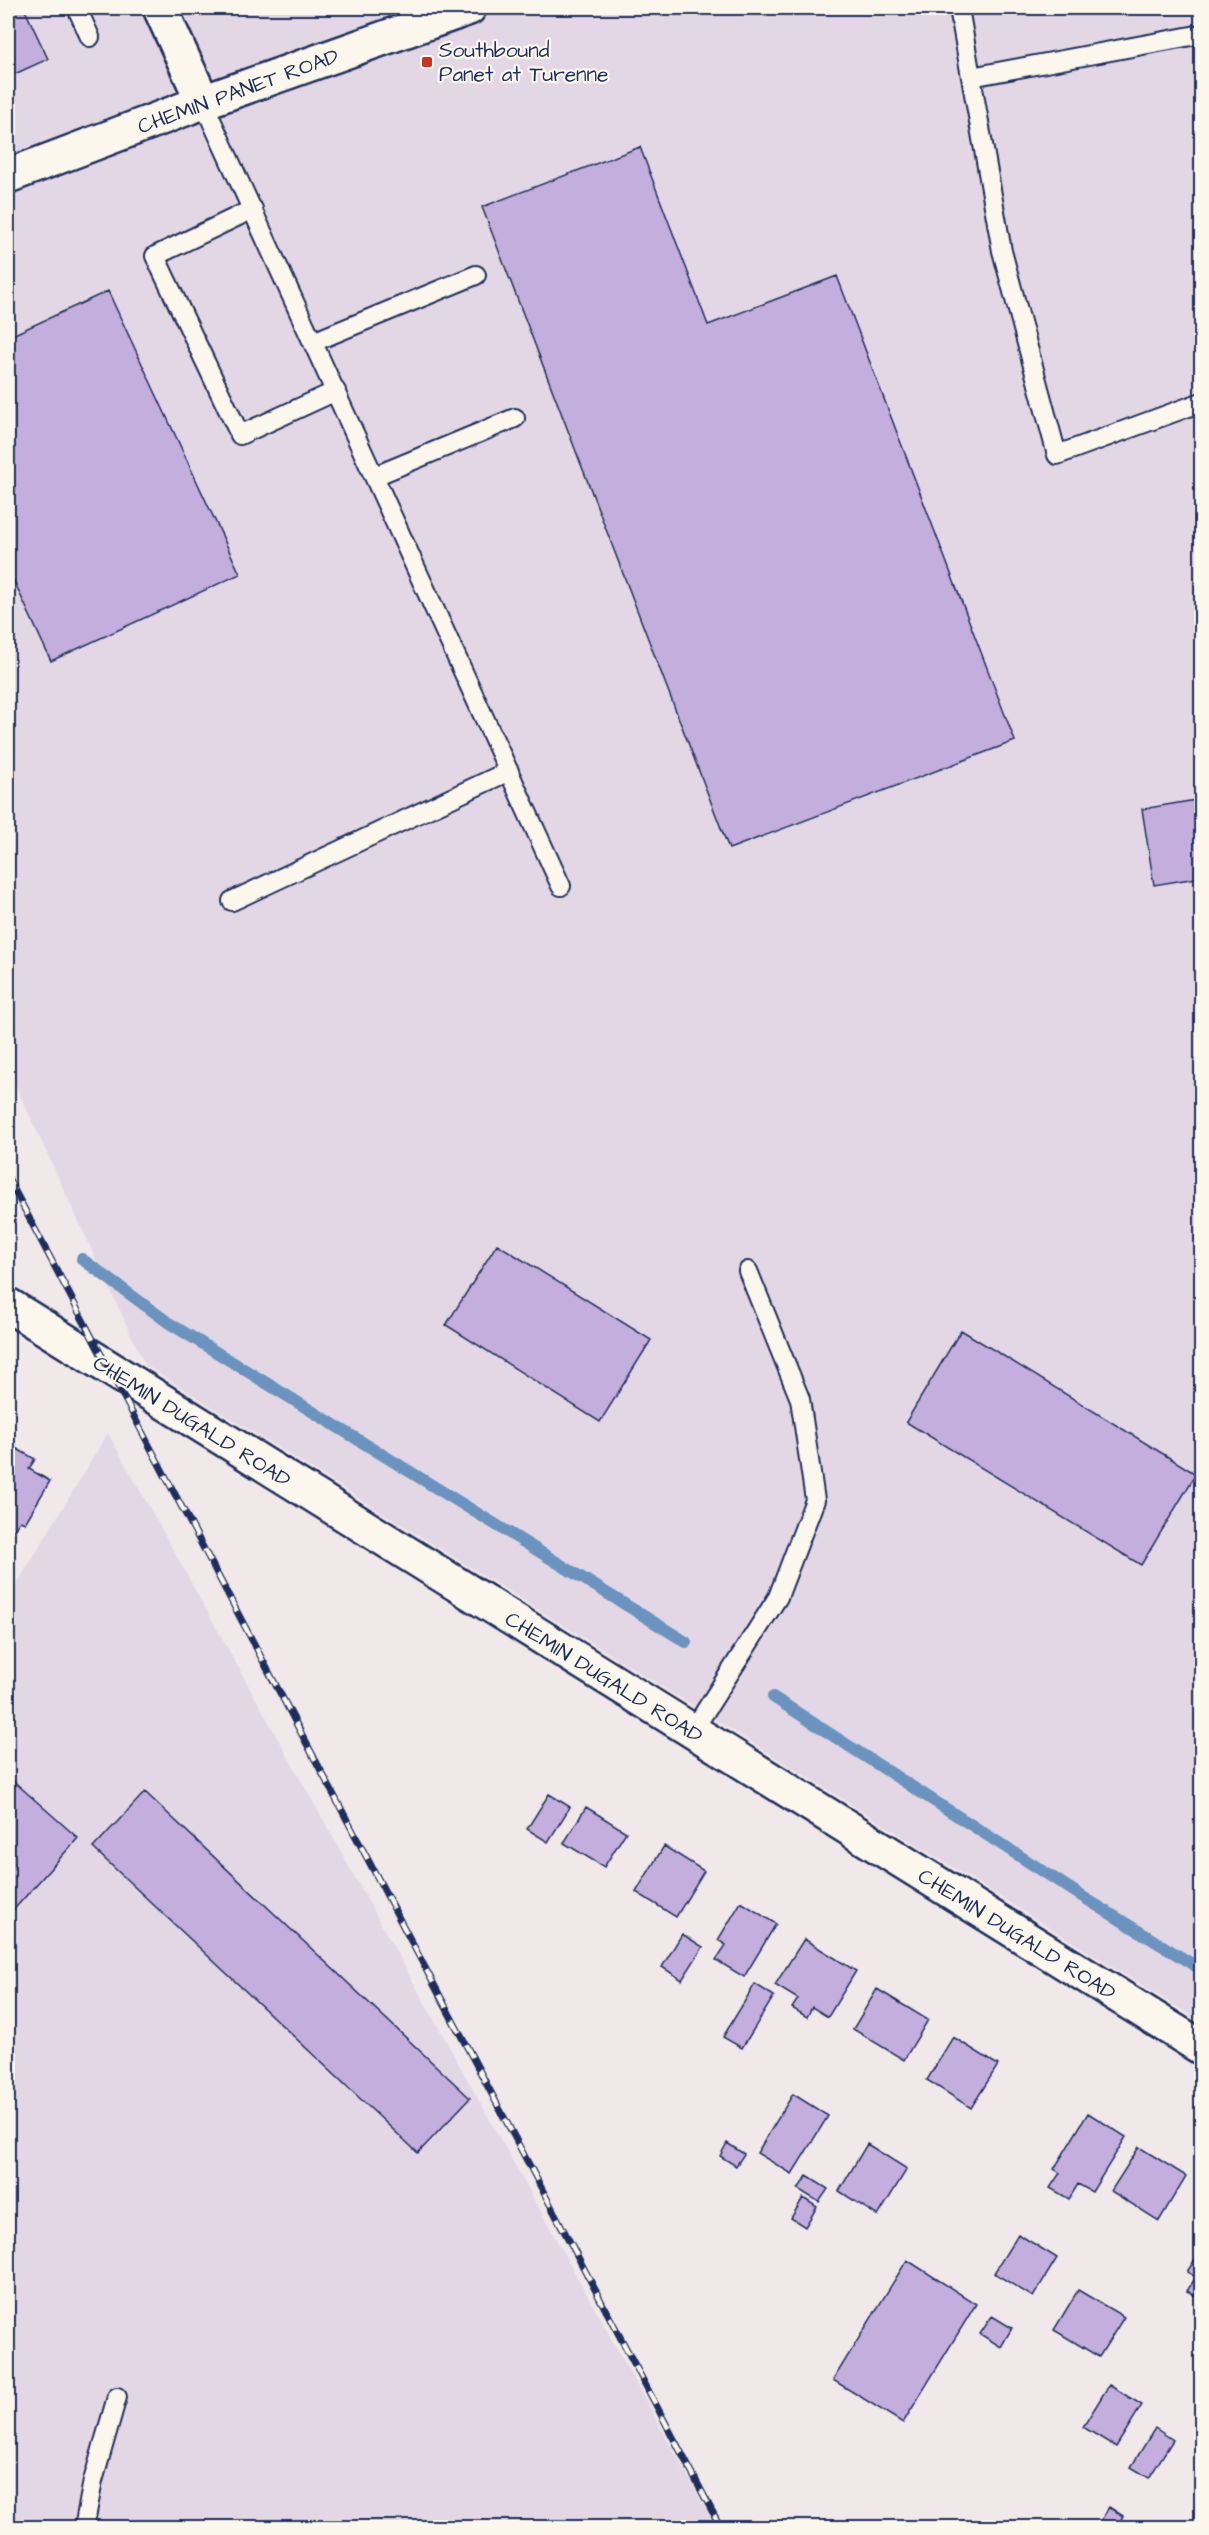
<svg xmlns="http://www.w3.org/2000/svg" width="1209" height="2535" viewBox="0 0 1209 2535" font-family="'Architects Daughter',sans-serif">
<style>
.built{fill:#e3d7e5}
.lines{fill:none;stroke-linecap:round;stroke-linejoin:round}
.stream{stroke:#6a94bf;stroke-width:12}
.building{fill:#c4aedd;stroke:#1b2f5e;stroke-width:1.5}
.service-casing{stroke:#1b2f5e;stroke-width:22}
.minor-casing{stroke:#1b2f5e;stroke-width:38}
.tertiary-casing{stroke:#1b2f5e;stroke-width:38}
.service{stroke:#fbf7ec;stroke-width:18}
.minor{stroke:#fbf7ec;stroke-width:33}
.tertiary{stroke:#fbf7ec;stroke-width:33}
.rail-casing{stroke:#1b2f5e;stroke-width:7}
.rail{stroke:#fbf7ec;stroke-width:4.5;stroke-dasharray:14;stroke-linecap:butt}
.poi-dot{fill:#c8321e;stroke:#fbf7ec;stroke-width:2}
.labels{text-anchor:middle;stroke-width:4.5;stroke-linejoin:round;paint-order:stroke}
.poi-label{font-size:21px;fill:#1b2f5e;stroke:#fbf7ec;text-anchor:start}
.street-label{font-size:21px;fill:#1b2f5e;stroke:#fbf7ec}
</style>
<rect width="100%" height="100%" fill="#f0e8e9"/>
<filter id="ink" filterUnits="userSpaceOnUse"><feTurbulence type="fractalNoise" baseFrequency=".0167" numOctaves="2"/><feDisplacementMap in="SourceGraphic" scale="12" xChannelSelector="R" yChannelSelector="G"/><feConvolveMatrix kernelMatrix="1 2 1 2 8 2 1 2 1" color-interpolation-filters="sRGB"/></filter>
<g filter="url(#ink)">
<path class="built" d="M8 8H1201V2022L145 1365 8 1069Z
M108 1433 716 2527H8V1599Z"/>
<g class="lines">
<path class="stream" d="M82 1259 169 1323 686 1642
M773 1697 1083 1897 1202 1970"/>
</g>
<path class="building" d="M13 8H24L48 59 8 77V10Z
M640 147 708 325 837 276 1015 741 729 849 482 207Z
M108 291 240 574 51 661 8 568V337Z
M1202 799V877L1154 885 1142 809Z
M497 1244 651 1340 600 1422 446 1325Z
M961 1330 1196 1474 1141 1565 906 1422Z
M12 1446 35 1459 29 1469 50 1481 25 1523 20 1521 12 1533 8 1530V1453Z
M10 1778 78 1838 8 1916V1782Z
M145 1792 470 2098 418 2153 93 1848Z
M549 1794 570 1807 548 1842 527 1829Z
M586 1807 626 1832 604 1867 564 1843Z
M664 1846 704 1871 676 1917 636 1892Z
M741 1902 776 1924 744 1977 716 1960 726 1945 718 1940Z
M682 1934 703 1947 682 1980 662 1967Z
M804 1939 856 1971 828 2017 812 2007 807 2017 792 2008 798 1999 775 1985Z
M755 1984 774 1996 742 2048 723 2037Z
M877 1989 928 2020 904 2060 853 2029Z
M953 2037 998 2065 971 2108 927 2080Z
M793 2094 828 2116 792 2174 757 2153Z
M1088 2113 1126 2137 1092 2192 1078 2184 1069 2199 1050 2188 1060 2173 1054 2169Z
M727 2143 744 2154 736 2166 720 2156Z
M867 2144 907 2169 878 2216 839 2191Z
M1139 2147 1186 2176 1159 2221 1111 2191Z
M807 2176 828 2189 819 2202 798 2189Z
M803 2198 817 2207 805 2227 791 2218Z
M1018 2234 1057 2258 1033 2297 994 2273Z
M1202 2248V2300L1187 2291 1196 2277 1187 2272Z
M907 2260 976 2304 903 2423 833 2380Z
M1078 2290 1124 2317 1099 2357 1054 2330Z
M992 2316 1012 2328 1001 2347 980 2334Z
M1109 2385 1142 2405 1116 2447 1083 2427Z
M1155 2428 1173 2440 1149 2478 1131 2467Z
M1109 2507 1123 2516 1116 2528H1102L1098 2525Z"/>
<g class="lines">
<defs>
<path id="service" d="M77 8 90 37
M959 8 971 77 1202 34
M971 77 1002 251 1057 455 1202 402
M203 102 561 886
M253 209 155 256 240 435 336 391
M313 342 476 275
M375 476 515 418
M232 901 509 771
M692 1732 778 1597 815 1500 800 1399 748 1271
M84 2528 93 2481 117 2397"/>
<path id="minor" d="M160 8 203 102"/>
<path id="tertiary" d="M8 176 203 102 469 8
M8 1305 1202 2048"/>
</defs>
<use href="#service" class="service-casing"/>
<use href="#minor" class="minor-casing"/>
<use href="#tertiary" class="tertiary-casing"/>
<use href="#service" class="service"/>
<use href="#minor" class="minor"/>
<use href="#tertiary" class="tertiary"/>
<defs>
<path id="rail" d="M8 1178 721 2528"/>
</defs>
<use href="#rail" class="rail-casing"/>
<use href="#rail" class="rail"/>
</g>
</g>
<rect class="poi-dot" x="421" y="56" width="12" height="12" rx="3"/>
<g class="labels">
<g class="poi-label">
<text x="439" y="57">Southbound<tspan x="439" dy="24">Panet at Turenne</tspan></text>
</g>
<g class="street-label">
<text transform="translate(238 91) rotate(-20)" y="7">CHEMIN PANET ROAD</text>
<text transform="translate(192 1421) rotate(32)" y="7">CHEMIN DUGALD ROAD</text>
<text transform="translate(604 1677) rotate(32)" y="7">CHEMIN DUGALD ROAD</text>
<text transform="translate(1017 1934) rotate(32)" y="7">CHEMIN DUGALD ROAD</text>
</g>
</g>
<rect width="1209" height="2535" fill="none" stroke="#fbf7ec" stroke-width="30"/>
<rect x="15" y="15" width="1179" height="2505" fill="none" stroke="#1b2f5e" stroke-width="2" filter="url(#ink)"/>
</svg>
